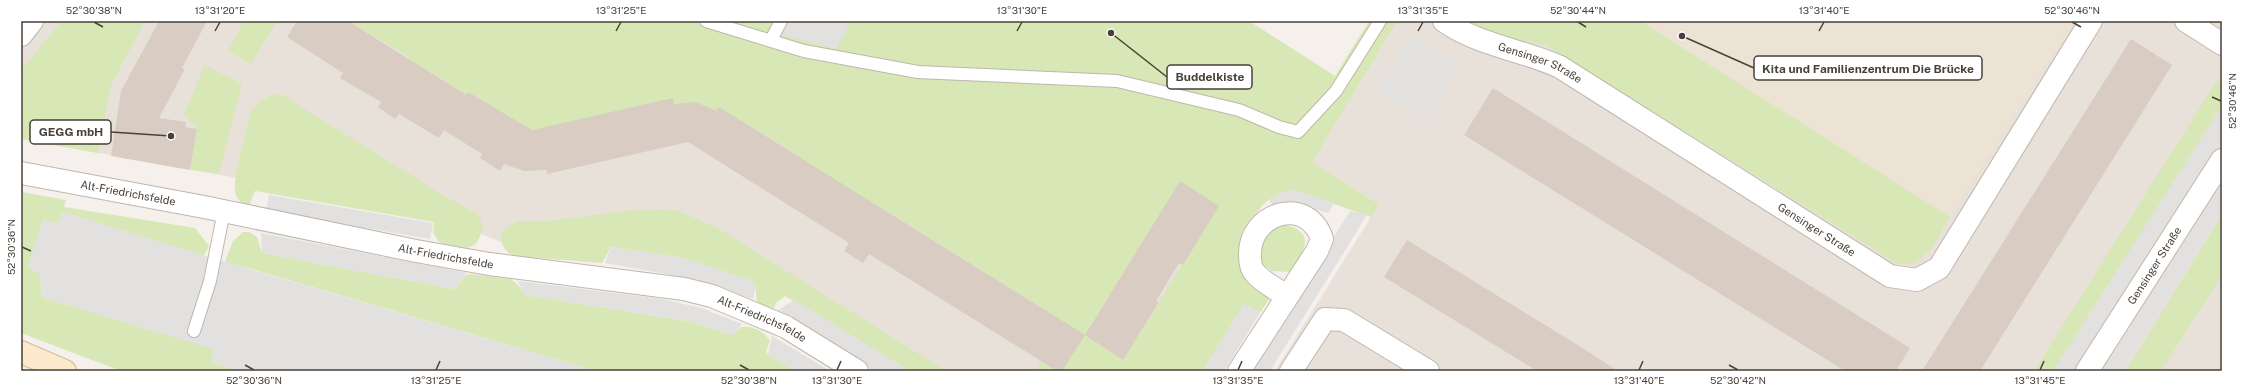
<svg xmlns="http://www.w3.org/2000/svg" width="2243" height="392" viewBox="0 0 2243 392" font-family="'Public Sans',sans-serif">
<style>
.residential{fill:#e8e1d9}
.education{fill:#ede3d5}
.green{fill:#d7e7b5;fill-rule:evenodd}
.parking{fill:#e3e1df}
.building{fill:#d9cdc3}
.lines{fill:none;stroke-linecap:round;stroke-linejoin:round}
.service-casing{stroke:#c0b7ad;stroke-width:14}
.minor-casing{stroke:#c0b7ad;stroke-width:24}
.secondary-casing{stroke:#d2bc9c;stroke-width:24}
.service{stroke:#fff;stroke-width:12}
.minor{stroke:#fff;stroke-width:22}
.secondary{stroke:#fdeacc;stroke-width:22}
.ticks{fill:none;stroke:#494039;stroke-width:1.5}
.labels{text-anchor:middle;stroke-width:3.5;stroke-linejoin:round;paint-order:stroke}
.street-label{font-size:11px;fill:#494039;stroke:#fff}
.leader{fill:none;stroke:#494039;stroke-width:1.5}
.callout-dot{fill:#494039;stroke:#fff;stroke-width:1.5}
.callout{fill:#fff;stroke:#494039;stroke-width:1.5}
.callout-label{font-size:12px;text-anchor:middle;font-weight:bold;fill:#494039}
.neatline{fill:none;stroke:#494039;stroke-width:1.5}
.ticks-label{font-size:10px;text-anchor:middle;fill:#494039}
</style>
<rect width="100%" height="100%" fill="#f5f0eb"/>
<path class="residential" d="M21 21H489L1290 161 1158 371H927L777 279 608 238 504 243 425 212 21 139Z
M1384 21H2222V371H1275L1379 204 1301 155Z"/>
<path class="education" d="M1640 21H2074L1950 217Z"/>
<path class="green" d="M62 21H145L111 85 98 153 21 139V70Z
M244 21H277L251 64 228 51Z
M339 21H1249L1335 76 1369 21H1397L1312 162 1379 204 1371 217 1294 190C1269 193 1247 215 1243 241 1242 248 1257 283 1261 290 1263 294 1266 297 1269 299L1260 313 1244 304 1203 371H1062L1084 335 893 215 795 159 797 155 719 107 716 111 696 102 674 104 672 99 537 129V133L466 95 427 70 425 73 406 61 409 57 350 22ZM1181 182 1219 206 1123 359 1085 335 1107 298 1112 300 1120 278Z
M1469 21H1640L1950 217 1929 252 1915 263 1898 264 1547 46 1484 31Z
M205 65 242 84 219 173 190 170 197 129 184 114Z
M2222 81V106L2053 371H2034L2216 82Z
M279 93 446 197 476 213 480 217 483 230 476 244 467 248 443 244 438 241 433 232 434 222 255 191 249 206C241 204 236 199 235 191 233 177 247 129 251 112 258 100 266 97 279 93Z
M21 192 66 200 64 207 195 228 209 246 201 261 191 252 63 212 58 224 43 219 40 275 42 297 214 349 212 362 242 371H121L21 333Z
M660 209 678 211 716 227 946 371H910L785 296 776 303 774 308 768 310 758 304C754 296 759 289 752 281L683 258 611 247 602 263 514 256C503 250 499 242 503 230L517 221H548L626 211Z
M2222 215V275L2161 371H2126Z
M1286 225C1318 233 1302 254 1291 272L1272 271 1261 263C1257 244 1267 228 1286 225Z
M243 232H249L257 237 262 253 455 289 466 275 471 274 511 279 520 287 524 295 688 321 732 335 741 327C752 326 764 331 770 341L766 351 768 355 796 371H596L241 266 224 264 233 241Z
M1041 362 1057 371H1035Z"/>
<path class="parking" d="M786 21H851L836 49 778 34Z
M1411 36 1460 66 1426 121 1377 91Z
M2222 106V141L2073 371H2053Z
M2222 183V213L2121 371H2103Z
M1294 190 1300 191 1334 203 1328 213 1295 203 1276 209 1269 200 1281 192Z
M269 195 433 223 430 239 266 211Z
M1350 211 1367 215 1270 371H1250Z
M63 212 189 251 596 371H242L212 362 213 349 42 297 40 275 28 267 43 219 58 224Z
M261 233 467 273 455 289 262 253Z
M611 247 683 258 753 281 756 285 753 299 678 276 605 263Z
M518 281 662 299 701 308 742 324 732 335 688 321 524 295Z
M794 300 855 337 910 371H874L775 312Z
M1244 303 1260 313 1224 371H1203Z
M772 336 830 371H796L768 355Z"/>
<path class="building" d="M159 21H207L182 68 185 69 159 118 186 122 185 127 197 129 190 170 111 156 121 91Z
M297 21H348L466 95 468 92 532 130 673 98 674 104 696 102 716 111 719 107 1085 335 1180 181 1219 206 1183 265 1179 263 1156 301 1159 302 1123 360 1085 335 1062 371H1057L869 254 863 263 844 251 849 243 688 142 547 174V170L524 171 504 164 500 171 480 158 482 154 444 130 439 138 399 114 395 119 378 107 381 102 340 78 343 73 287 37Z
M2131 39 2172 65 1980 371H1922Z
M1493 88 1910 348 1896 371H1845L1464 135Z
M1407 240 1584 349 1618 371H1537L1384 277Z"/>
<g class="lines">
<defs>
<path id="service" d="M706 21 804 51 918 72 1117 81 1239 110 1279 127 1298 132 1336 91 1380 21
M771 40 781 21
M194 331 210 281 224 211"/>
<g id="minor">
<path id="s1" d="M1444 21C1478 45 1523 50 1560 67L1890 276 1917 280 1939 268 2091 21"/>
<path d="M2186 21 2222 44"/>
<path d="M21 35 32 21"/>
<path id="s2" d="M21 173 204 207 416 251 489 264 684 289 712 296 786 327 857 371"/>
<path d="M1239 371 1317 251 1322 239C1308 195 1249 212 1250 255 1250 261 1251 269 1255 273 1262 282 1277 289 1287 297"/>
<path d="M1291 371 1325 319 1344 320 1428 371"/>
<path id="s3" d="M2087 371 2222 160"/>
</g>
<path id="secondary" d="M21 352 65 371"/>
</defs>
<use href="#service" class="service-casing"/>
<use href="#minor" class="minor-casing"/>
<use href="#secondary" class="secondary-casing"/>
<use href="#service" class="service"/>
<use href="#minor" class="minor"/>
<use href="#secondary" class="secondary"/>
</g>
<path class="ticks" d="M94 22 103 27M1578 22 1586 27M2072 22 2081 27M215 31 220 22M616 31 621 22M1017 31 1022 22M1418 31 1423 22M1819 31 1824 22M2212 97 2221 101M22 247 31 251M245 365 254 370M740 365 749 370M1729 365 1738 370M436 370 440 361M837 370 841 361M1238 370 1242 361M1639 370 1643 361M2040 370 2044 361"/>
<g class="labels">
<g class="street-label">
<text dy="4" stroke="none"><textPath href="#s1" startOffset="105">Gensinger Straße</textPath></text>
<text dy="4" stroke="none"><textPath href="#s2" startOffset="109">Alt-Friedrichsfelde</textPath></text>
<text dy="4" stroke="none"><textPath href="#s1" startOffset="429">Gensinger Straße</textPath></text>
<text dy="4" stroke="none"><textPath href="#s2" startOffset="433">Alt-Friedrichsfelde</textPath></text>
<text dy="4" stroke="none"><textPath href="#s3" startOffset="125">Gensinger Straße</textPath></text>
<text dy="4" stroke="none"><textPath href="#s2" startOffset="757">Alt-Friedrichsfelde</textPath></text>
</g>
</g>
<path class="leader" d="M1682 36L1754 68M1111 33L1167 77M171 136L111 132"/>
<g class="callout-dot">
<circle cx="1682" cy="36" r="4"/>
<circle cx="1111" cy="33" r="4"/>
<circle cx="171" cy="136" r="4"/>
</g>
<g class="callout">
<rect x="1754" y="56" width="228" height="24" rx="4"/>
<rect x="1167" y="65" width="85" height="24" rx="4"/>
<rect x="30" y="120" width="81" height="24" rx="4"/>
</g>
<g class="callout-label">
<text x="1868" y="73">Kita und Familienzentrum Die Brücke</text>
<text x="1210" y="81">Buddelkiste</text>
<text x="71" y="136">GEGG mbH</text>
</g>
<rect width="2243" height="392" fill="none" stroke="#ffffff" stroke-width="44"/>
<rect x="22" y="22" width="2199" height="348" class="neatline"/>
<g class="ticks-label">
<text x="94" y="14">52°30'38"N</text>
<text x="220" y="14">13°31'20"E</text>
<text x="621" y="14">13°31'25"E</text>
<text x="1022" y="14">13°31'30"E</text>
<text x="1423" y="14">13°31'35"E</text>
<text x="1578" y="14">52°30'44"N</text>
<text x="1824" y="14">13°31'40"E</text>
<text x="2072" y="14">52°30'46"N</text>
<text transform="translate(2232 101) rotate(-90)" y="4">52°30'46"N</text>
<text transform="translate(11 247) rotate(-90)" y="4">52°30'36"N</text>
<text x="254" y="384">52°30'36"N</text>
<text x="436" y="384">13°31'25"E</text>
<text x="749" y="384">52°30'38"N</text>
<text x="837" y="384">13°31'30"E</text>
<text x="1238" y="384">13°31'35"E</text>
<text x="1639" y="384">13°31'40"E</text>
<text x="1738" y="384">52°30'42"N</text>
<text x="2040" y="384">13°31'45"E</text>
</g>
</svg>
